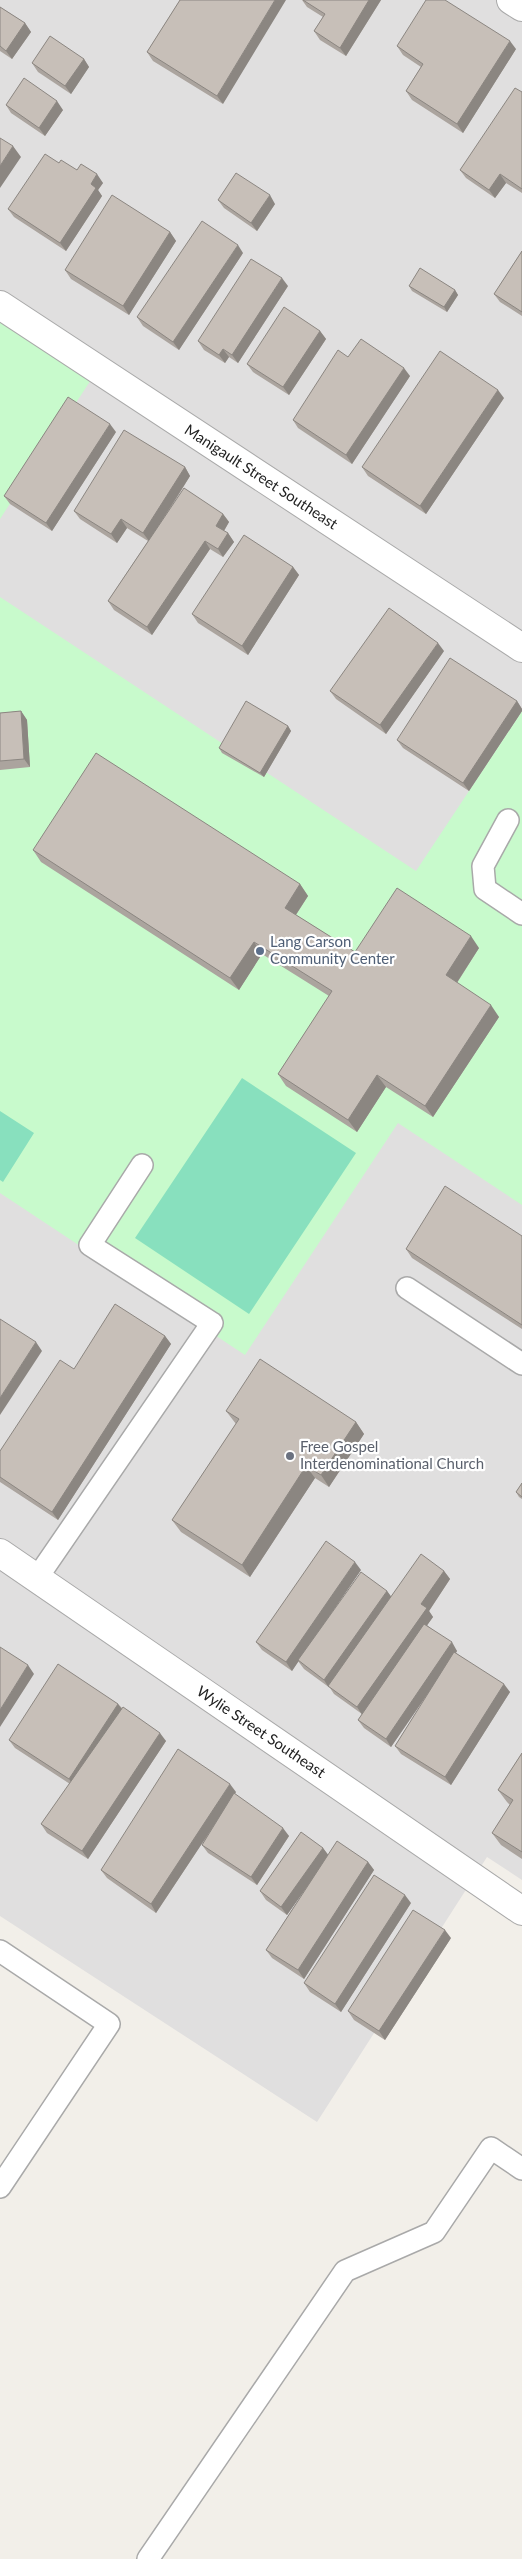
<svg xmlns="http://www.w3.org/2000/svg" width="522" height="2559" viewBox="0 0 522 2559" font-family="Lato,sans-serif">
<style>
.residential{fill:#e0dfdf}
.park{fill:#c8facc}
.pitch{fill:#88e0be}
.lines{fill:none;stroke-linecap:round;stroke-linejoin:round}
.service-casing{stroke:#a9a9a9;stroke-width:24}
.minor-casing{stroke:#a9a9a9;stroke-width:30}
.service{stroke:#fff;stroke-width:21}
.minor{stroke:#fff;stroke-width:28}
.wall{fill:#aba49e}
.shaded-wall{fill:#8b8681}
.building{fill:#c7bfb8;stroke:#8b8681}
.service-dot{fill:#5c6f8a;stroke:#fff;stroke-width:2}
.worship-dot{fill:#6b7280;stroke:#fff;stroke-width:2}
.labels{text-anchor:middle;stroke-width:4.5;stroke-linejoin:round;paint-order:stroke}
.street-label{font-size:15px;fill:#222;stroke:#fff}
.service-label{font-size:15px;fill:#4e5e75;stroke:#fff;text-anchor:start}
.worship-label{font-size:15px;fill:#5b616d;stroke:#fff;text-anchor:start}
</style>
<rect width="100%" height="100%" fill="#f2efe9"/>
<path class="residential" d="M0 0H522V1880L487 1857 317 2122 0 1916Z"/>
<path class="park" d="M0 300 100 366 0 519Z
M0 597 416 871 522 711V1205L398 1123 245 1355 0 1193Z"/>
<path class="pitch" d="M242 1078 356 1153 249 1314 135 1238Z
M0 1111 34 1133 3 1182 0 1180Z"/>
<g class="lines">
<defs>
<path id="service" d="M508 820 483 866 485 889 522 914
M407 1288 522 1364
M37 1578 212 1323 90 1245 142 1165
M0 1951 109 2024 0 2187
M148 2559 345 2271 434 2232 491 2148 522 2169"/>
<path id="minor" d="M511 0 522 7
M0 305 522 648
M0 1553 522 1911"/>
</defs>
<use href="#service" class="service-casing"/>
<use href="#minor" class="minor-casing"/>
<use href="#service" class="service"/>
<use href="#minor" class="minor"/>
</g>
<path class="wall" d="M180 0 223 104 153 61 147 52Z
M302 0H381L346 56 320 40 314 31 323 17 307 7Z
M0 7 25 23 31 32 12 59 0 51Z
M397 46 516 49 463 133 412 100 406 91 421 67 403 55Z
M84 59 89 67 71 94 38 72 32 63Z
M522 92V193L506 183 495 198 466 178 460 170Z
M6 105 63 110 45 136 11 113Z
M77 170 103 183 98 190 102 196 66 251 14 217 8 209Z
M218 200 275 204 257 231 224 208Z
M170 232 176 241 129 315 71 279 65 270Z
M522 251V316L500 302 494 294Z
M243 253 179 350 143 326 137 317Z
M288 286 238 363 229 357 225 363 204 350 198 341Z
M409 286 455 290 458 295 447 312 412 291Z
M320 331 326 339 289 395 253 372 247 364Z
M348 357 410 376 352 464 298 428 293 420Z
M504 398 426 514 368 476 362 467Z
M116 432 52 531 10 504 4 496Z
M185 467 190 476 170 509 223 514 229 522 224 531 228 533 234 542 223 557 210 549 152 635 114 610 108 601 148 541 127 528 117 543 80 519 74 511Z
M293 567 299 575 248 655 198 623 192 614Z
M444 651 386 734 336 699 330 691Z
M517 701 522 709V711L469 791 403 748 397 740Z
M21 711 27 720 30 767 0 770V713Z
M288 726 291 731 264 777 222 753 219 748Z
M33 850 300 884 308 896 296 915 355 952 479 948 457 983 499 1017 433 1117 386 1087 357 1132 286 1086 278 1074 329 996 262 954 239 990 41 862Z
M522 1236V1329L412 1258 406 1249Z
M165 1336 171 1344 58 1520 0 1482V1451L74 1369Z
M226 1411 356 1422 364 1434 329 1487 315 1478 250 1577 181 1532 172 1520 236 1424Z
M522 1483V1499L519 1497 516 1492Z
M361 1570 323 1625 387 1591 391 1597 444 1571 450 1579 429 1611 433 1617 427 1625 457 1651 456 1653 510 1692 451 1785 401 1754 395 1746 429 1692 391 1747 364 1728 358 1720 362 1714 334 1694 330 1688 304 1669 298 1661 292 1671 262 1650 256 1642Z
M118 1704 122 1708 166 1741 88 1859 47 1833 41 1824 70 1784 15 1748 9 1740Z
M522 1753V1859L501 1845 492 1833 510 1805 507 1802 498 1790Z
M236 1792 235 1794 289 1836 257 1885 208 1853 202 1845 205 1839 156 1913 107 1878 101 1870Z
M323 1848 328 1855 368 1862 374 1870 304 1979 272 1958 266 1950 308 1885 287 1915 266 1900 260 1891Z
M411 1903 341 2012 310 1992 304 1983Z
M451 1938 385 2040 354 2020 348 2011Z"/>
<path class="shaded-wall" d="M275 0H286L223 104 217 96Z
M369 0H381L346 56 340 48Z
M25 23 31 32 12 59 6 51Z
M510 41 516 49 463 133 457 124Z
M84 59 89 67 71 94 65 86Z
M57 101 63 110 45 136 39 128Z
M13 146 21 157 0 188V166Z
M97 174 103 183 98 190 102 196 66 251 60 243 91 184Z
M500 174 506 183 495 198 489 190Z
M270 195 275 204 257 231 251 223Z
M170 232 176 241 129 315 123 306Z
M238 245 243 253 179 350 173 342Z
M282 278 288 286 238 363 232 355Z
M455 290 458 295 447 312 444 307Z
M320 331 326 339 289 395 283 387Z
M223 349 229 357 225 363 219 355Z
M404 368 410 376 352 464 346 455Z
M498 390 504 398 426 514 420 506Z
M110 424 116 432 52 531 46 523Z
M185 467 190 476 149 541 143 533Z
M223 514 229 522 222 534 216 526Z
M121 519 127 528 117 543 111 534Z
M228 533 234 542 223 557 218 549Z
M205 541 210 549 152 635 147 627Z
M293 567 299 575 248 655 242 646Z
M438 643 444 651 386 734 380 725Z
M517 701 522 709V711L469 791 463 783Z
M21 711 27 720 30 767 24 759Z
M288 726 291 731 264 777 260 773Z
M300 884 308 896 293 919 285 908Z
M471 936 479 948 454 987 446 975Z
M254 942 262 954 239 990 230 978Z
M491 1005 499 1017 433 1117 425 1106Z
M377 1075 386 1087 357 1132 348 1120Z
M165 1336 171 1344 58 1520 52 1512Z
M36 1342 42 1351 0 1415V1398Z
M356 1422 364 1434 329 1487 321 1475Z
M306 1466 315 1478 250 1577 242 1565Z
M355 1562 361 1570 292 1671 286 1662Z
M444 1571 450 1579 429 1611 433 1617 363 1716 357 1707 421 1604Z
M387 1591 393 1599 328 1686 329 1688 324 1680Z
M452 1642 457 1651 391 1747 386 1739Z
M28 1665 34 1674 0 1727V1710Z
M504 1684 510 1692 451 1785 445 1777Z
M118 1704 124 1712 75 1788 69 1779Z
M160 1733 166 1741 88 1859 82 1851Z
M230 1784 236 1792 156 1913 151 1904Z
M283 1828 289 1836 257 1885 251 1877Z
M323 1848 329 1856 287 1915 281 1907Z
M368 1862 374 1870 304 1979 298 1970Z
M405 1895 411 1903 341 2012 335 2004Z
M445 1930 451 1938 385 2040 379 2031Z"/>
<path class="building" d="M180 0H275L217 96 147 52Z
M303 0H369L340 48 314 31 325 14Z
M426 0H445L510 41 457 124 406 91 423 64 397 46Z
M0 7 25 23 6 51 0 46Z
M50 36 84 59 65 86 32 63Z
M24 78 57 101 39 128 6 105Z
M515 88 522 92V189L500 174 489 190 460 170Z
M0 138 13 146 0 166Z
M45 154 59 163 61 160 77 170 81 164 97 174 91 184 96 188 60 243 8 209Z
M236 173 270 195 251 223 218 200Z
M112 195 170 232 123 306 65 270Z
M202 221 238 245 173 342 137 317Z
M522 251V312L494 294Z
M251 259 282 278 232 355 223 349 219 355 198 341Z
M420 268 455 290 444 307 409 286Z
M284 307 320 331 283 387 247 364Z
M361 339 404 368 346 455 293 420 338 350 348 357Z
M440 351 498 390 420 506 362 467Z
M68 397 110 424 46 523 4 496Z
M124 430 185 467 143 533 121 519 111 534 74 511Z
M184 488 223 514 216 526 228 533 218 549 205 541 147 627 108 601Z
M244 535 293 567 242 646 192 614Z
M389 608 438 643 380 725 330 691Z
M450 658 517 701 463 783 397 740Z
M246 701 288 726 260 773 219 748Z
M21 711 24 759 0 761V713Z
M96 753 300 884 285 908 355 952 397 888 471 936 446 975 491 1005 425 1106 377 1075 348 1120 278 1074 332 991 254 942 230 978 33 850Z
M445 1186 522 1236V1325L406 1249Z
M115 1304 165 1336 52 1512 0 1477V1451L60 1360 74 1369Z
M0 1319 36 1342 0 1398Z
M260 1359 356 1422 321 1475 306 1466 242 1565 172 1520 239 1419 226 1411Z
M522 1483V1497L516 1492Z
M326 1541 355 1562 286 1662 256 1642Z
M421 1554 444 1571 421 1604 427 1608 357 1707 328 1686Z
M361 1572 387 1591 324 1680 298 1660Z
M424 1624 452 1642 386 1739 358 1720Z
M0 1647 28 1665 0 1710Z
M454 1652 504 1684 445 1777 395 1746Z
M58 1664 118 1704 69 1779 9 1740Z
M123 1707 160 1733 82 1851 41 1824Z
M178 1749 230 1784 151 1904 101 1870Z
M522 1753V1852L492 1833 513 1800 498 1790Z
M234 1793 283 1828 251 1877 202 1845Z
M301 1832 323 1848 281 1907 260 1891Z
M337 1841 368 1862 298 1970 266 1950Z
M374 1875 405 1895 335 2004 304 1983Z
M413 1910 445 1930 379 2031 348 2011Z"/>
<circle class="service-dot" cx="260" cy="951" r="5"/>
<circle class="worship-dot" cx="290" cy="1456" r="5"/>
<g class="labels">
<g class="street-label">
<text transform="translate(261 477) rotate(33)" y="5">Manigault Street Southeast</text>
<text transform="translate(261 1732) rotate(34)" y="5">Wylie Street Southeast</text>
</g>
<g class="service-label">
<text x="270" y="947">Lang Carson<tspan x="270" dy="17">Community Center</tspan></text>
</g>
<g class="worship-label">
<text x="300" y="1452">Free Gospel<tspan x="300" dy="17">Interdenominational Church</tspan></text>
</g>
</g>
</svg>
